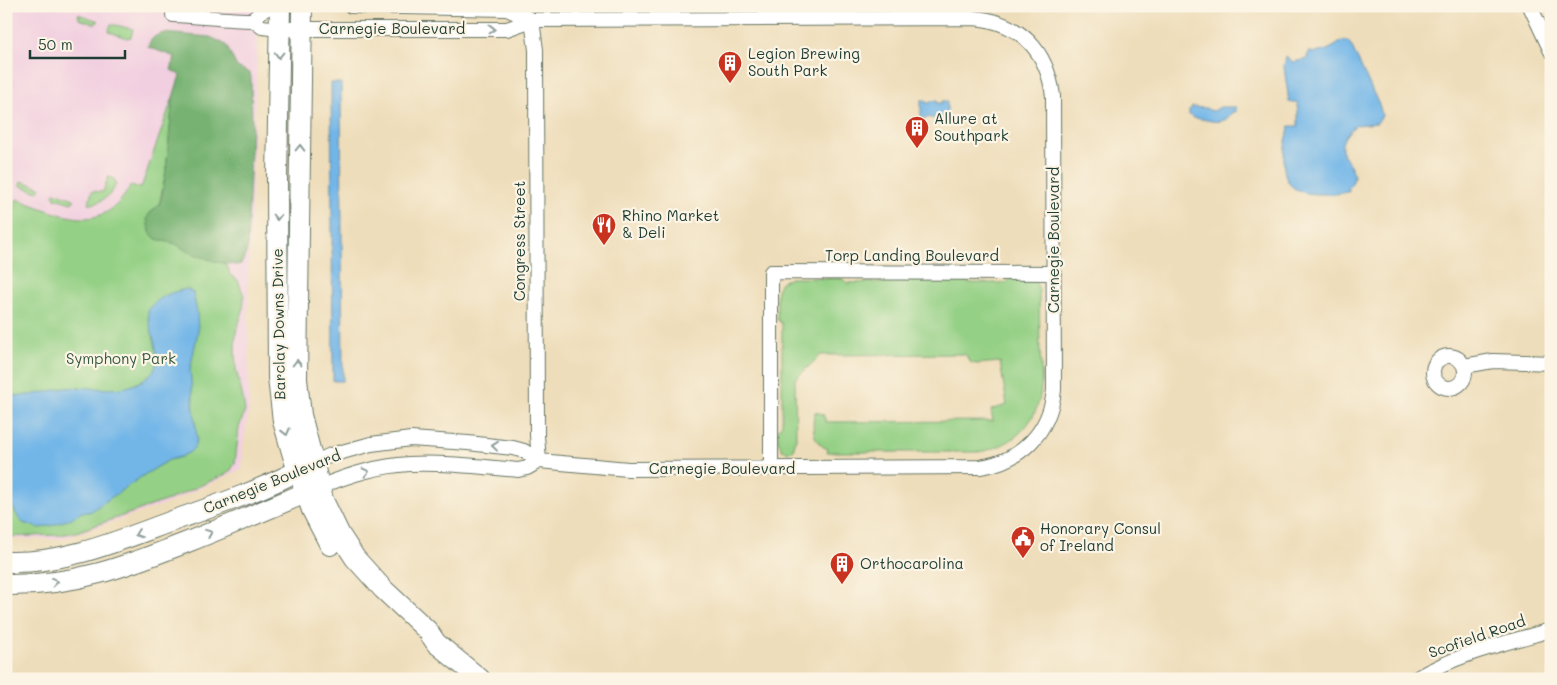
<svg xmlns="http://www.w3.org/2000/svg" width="1557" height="685" viewBox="0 0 1557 685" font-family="Mali,sans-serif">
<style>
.built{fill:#f2cfe0}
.green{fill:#94d085;stroke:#5a865c}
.forest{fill:#77b272;stroke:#4b7853}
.water{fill:#72b6e8;stroke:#487a8e}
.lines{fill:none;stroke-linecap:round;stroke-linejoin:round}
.street-casing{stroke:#677563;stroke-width:16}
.secondary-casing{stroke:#677563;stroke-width:22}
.street{stroke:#fff;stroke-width:14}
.secondary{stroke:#fff;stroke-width:20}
.oneway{stroke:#8f9e9a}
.labels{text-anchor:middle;stroke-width:4.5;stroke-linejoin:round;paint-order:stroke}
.street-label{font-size:15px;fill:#1f3d34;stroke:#fcf5e5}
.poi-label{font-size:15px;fill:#1f3d34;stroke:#fcf5e5;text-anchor:start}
.park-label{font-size:15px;fill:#365a44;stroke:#fcf5e5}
</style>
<rect width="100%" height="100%" fill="#fcf5e5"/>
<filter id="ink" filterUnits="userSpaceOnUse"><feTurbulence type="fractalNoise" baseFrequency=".02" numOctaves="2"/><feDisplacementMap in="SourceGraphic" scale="10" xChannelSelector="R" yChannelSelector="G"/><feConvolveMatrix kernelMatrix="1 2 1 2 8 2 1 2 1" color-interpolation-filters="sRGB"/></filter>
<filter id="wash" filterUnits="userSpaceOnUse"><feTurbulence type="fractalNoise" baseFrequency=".0096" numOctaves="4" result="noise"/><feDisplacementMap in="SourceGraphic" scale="20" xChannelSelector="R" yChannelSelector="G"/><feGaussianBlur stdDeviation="1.12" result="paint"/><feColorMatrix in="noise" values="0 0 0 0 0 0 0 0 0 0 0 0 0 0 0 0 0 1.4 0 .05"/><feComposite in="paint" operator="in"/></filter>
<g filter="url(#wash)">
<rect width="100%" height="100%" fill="#eeddba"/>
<path class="built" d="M6 6H259L248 291 249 410 243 445 242 469 166 504 62 539H6Z"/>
<path class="green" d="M78 14 99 21 95 24 79 19Z
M111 24 133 29 131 37 127 38 110 32 109 30Z
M173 97 166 171 160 201 212 250 228 267 230 275 238 280 244 296 243 311 236 332 235 349 236 369 243 398 245 411 239 428 235 463 231 470 226 474 171 499 76 532 60 535 6 537V208L12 210 17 199C62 215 102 238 131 185L141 188Z
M108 177 113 178 116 182C115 193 100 205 88 204L92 191 103 192Z
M21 181 40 187 41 189 38 192 21 186 20 184Z
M55 192 74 199V201L71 203 55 198 53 194Z
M791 278H842L847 283 885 282 889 278H964L968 283H1005L1011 278C1022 279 1036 276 1039 290 1039 310 1040 331 1040 351 1041 367 1043 385 1039 401 1031 430 1007 448 978 452H827L828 449C813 444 811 426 815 412L823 414 826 422 993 421 991 410 1007 405 1000 362 976 364 970 362 965 354 821 355 795 379 796 438 793 451 789 452 782 450 778 441V429L782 424V324L777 319V290L781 282Z"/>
<path class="forest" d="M164 33 210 37 219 41 226 45 237 67 250 73 251 77 252 125 247 250 244 259 241 264 236 265 217 262 188 252 176 244 156 239 151 234 148 225 147 218 149 214 159 205 162 195 166 171 173 97 180 75 171 70 175 57 148 47C150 38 156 35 164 33Z"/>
<path class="water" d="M1342 41H1348L1352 47 1380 107 1382 116 1377 123 1356 125C1318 156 1371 165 1348 188L1350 191C1340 195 1329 194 1319 194 1285 194 1281 176 1285 146 1286 139 1289 133 1289 126H1298V102H1289L1284 67 1286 56 1293 62 1307 59 1308 52C1322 54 1331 49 1342 41Z
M331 83H341L343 381H333Z
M921 100H926V103H930V101H937V103H942V101H947V119L937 116V119L926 117V119H921Z
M1192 107 1206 108 1209 110 1214 111 1220 107H1236V112H1232C1223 129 1207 118 1193 118L1189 115V111Z
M187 289 193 293 197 312 198 331 190 370 197 439 194 448 190 452 181 457 169 460 144 475 90 512H82L70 519 54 525 39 528 23 523 18 517 6 495V395C30 398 44 391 66 388 93 385 121 396 144 379 149 375 155 371 156 365 160 346 147 327 148 309 160 296 171 292 187 289Z"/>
</g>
<g filter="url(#ink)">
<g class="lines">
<defs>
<path id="street" d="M935 6 937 13 942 18 949 10 950 6
M1530 6 1551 51
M173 15C200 16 226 20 253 20L262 27 280 29H507L532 20 507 9 351 6
M253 20 260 12 271 6
M1433 372a16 16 0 1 1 32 0a16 16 0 1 1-32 0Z
M1464 366 1493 361 1551 363
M313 463 331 455 371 444 411 439 468 443 513 448 524 451 539 461 628 469 980 467C1022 461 1050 431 1054 390L1053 96C1047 50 1020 22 974 18L532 20 536 50 537 435 539 461
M771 468V272L1054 273
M320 487C348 475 378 466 409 464 445 462 482 467 518 470L527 468 539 461
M1415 679C1457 654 1505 643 1551 630"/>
<path id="secondary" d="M280 6 277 178 278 378 283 421 294 459 312 510 330 545
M302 6 297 379 301 415 323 500 340 535 355 558 383 589 428 631 436 643 480 679
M6 562C66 564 120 540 175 520 221 504 267 488 309 465
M6 585C76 586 126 566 190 541 233 524 275 506 317 488"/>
</defs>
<use href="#street" class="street-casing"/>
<use href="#secondary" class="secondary-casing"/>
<use href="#street" class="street"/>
<use href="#secondary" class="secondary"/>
</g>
<defs><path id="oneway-chevron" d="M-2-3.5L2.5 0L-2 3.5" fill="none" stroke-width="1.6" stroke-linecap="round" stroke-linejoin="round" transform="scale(1.25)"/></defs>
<g class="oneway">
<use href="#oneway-chevron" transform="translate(492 29) rotate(-1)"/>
<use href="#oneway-chevron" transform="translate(279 55) rotate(91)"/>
<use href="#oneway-chevron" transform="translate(300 148) rotate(-89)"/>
<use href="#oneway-chevron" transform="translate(277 217) rotate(90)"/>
<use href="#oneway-chevron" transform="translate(297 363) rotate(-90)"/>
<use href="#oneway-chevron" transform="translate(286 432) rotate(76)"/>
<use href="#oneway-chevron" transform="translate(495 446) rotate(-174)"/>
<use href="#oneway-chevron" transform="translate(366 472) rotate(-13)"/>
<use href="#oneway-chevron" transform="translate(209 533) rotate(-22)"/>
<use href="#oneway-chevron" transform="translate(138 534) rotate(160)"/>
<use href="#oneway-chevron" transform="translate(55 582) rotate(-7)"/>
</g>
</g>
<defs>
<symbol id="building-pin" viewBox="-11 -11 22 30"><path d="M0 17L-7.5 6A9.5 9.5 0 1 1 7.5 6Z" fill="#c8321e" stroke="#fcf5e5"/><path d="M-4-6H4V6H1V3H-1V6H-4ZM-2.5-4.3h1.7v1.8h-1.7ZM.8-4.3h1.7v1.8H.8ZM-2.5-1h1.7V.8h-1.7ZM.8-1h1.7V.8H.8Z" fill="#fff"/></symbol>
<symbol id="restaurant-pin" viewBox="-11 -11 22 30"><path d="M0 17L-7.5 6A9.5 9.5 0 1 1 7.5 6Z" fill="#c8321e" stroke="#fcf5e5"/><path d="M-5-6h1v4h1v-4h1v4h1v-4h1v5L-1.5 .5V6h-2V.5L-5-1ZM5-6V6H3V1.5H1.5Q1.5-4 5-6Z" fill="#fff"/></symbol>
<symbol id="civic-pin" viewBox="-11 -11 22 30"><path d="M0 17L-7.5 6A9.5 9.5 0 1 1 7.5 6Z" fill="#c8321e" stroke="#fcf5e5"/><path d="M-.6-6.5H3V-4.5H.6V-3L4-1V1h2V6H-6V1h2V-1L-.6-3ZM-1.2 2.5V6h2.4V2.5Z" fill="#fff"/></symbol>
</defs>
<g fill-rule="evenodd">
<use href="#building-pin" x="716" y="49" width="28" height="38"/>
<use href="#building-pin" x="903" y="114" width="28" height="38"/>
<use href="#restaurant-pin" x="590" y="211" width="28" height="38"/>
<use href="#civic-pin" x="1009" y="524" width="28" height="38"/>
<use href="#building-pin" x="828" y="550" width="28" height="38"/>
</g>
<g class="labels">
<g class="street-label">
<text x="392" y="34">Carnegie Boulevard</text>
<text transform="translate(1054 240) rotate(-90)" y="5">Carnegie Boulevard</text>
<text transform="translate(520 241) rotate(-90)" y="5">Congress Street</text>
<text x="912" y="261">Torp Landing Boulevard</text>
<text transform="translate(279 324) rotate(-91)" y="5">Barclay Downs Drive</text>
<text x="722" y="474">Carnegie Boulevard</text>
<text transform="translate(272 482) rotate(-22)" y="5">Carnegie Boulevard</text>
<text transform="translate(1477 637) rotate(-19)" y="5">Scofield Road</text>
</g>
<g class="poi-label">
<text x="748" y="59">Legion Brewing<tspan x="748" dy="17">South Park</tspan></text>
<text x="934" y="124">Allure at<tspan x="934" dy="17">Southpark</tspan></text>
<text x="622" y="221">Rhino Market<tspan x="622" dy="17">&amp; Deli</tspan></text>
<text x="1040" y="534">Honorary Consul<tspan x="1040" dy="17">of Ireland</tspan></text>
<text x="860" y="569">Orthocarolina</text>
</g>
<g class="park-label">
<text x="121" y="364">Symphony Park</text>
</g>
</g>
<rect width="1557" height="685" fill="none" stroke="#fcf5e5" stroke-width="25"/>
<path d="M30 50v8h95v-8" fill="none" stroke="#1f3d34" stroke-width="2.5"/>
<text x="38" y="50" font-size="15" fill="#1f3d34" stroke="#fcf5e5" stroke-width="4" paint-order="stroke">50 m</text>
</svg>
